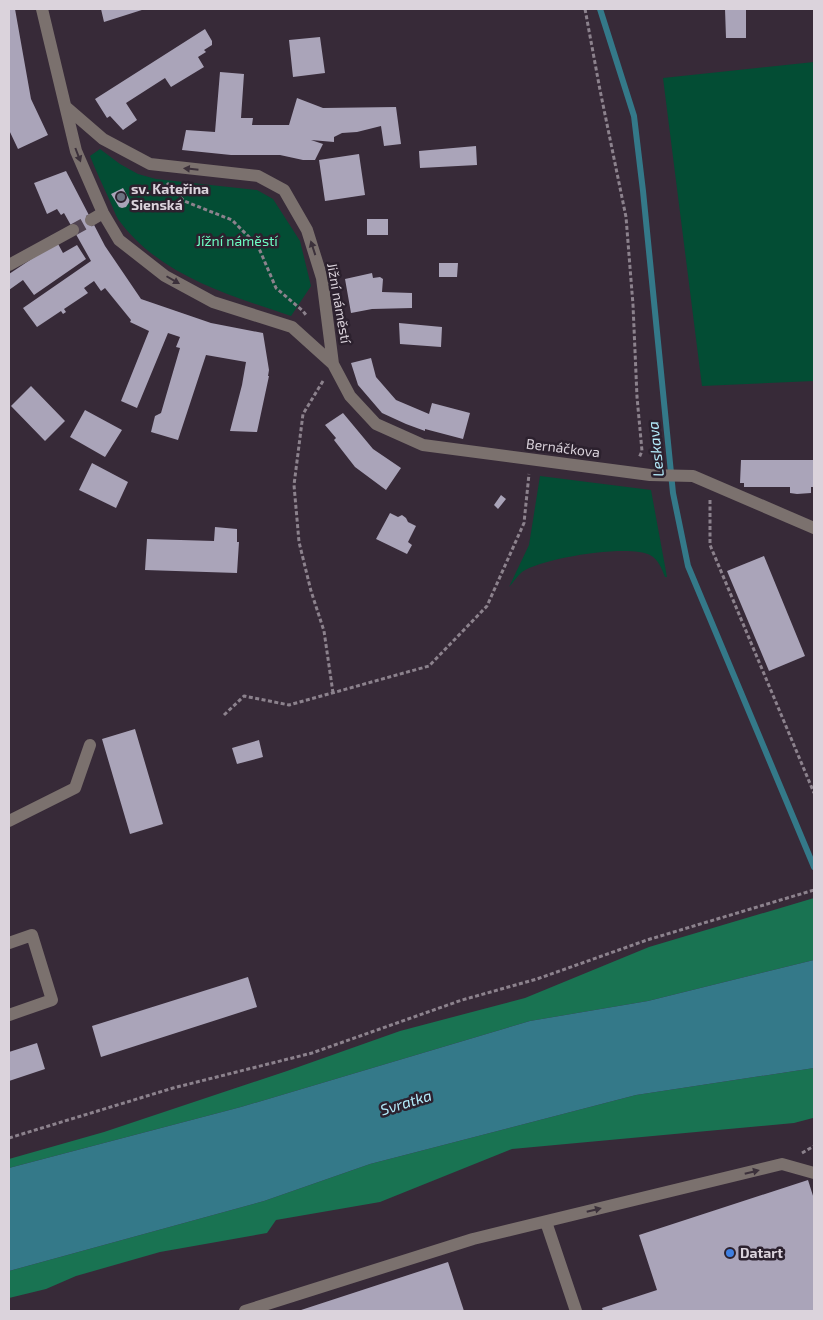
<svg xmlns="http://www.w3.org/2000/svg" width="823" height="1320" viewBox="0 0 823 1320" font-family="'Exo 2',sans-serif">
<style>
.green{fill:#034d34}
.forest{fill:#197352}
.water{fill:#347989}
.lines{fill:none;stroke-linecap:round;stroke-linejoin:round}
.stream{stroke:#347989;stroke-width:6}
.building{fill:#aaa4b9}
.minor-tunnel{stroke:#504351;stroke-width:12;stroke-dasharray:12 6;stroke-linecap:butt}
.path{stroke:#8c828d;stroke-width:3;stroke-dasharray:4 2.5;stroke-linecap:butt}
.minor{stroke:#7b716e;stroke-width:12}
.oneway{fill:#3c313b}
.worship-dot{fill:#6b7280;stroke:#2c212e;stroke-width:2}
.shop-dot{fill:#3f7fe0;stroke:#2c212e;stroke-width:2}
.labels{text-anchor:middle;stroke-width:5;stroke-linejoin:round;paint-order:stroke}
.poi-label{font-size:14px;font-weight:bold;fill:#dbd3dc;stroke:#2c212e;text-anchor:start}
.park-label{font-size:14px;fill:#6dffc3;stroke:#2c212e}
.street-label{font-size:14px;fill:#dbd3dc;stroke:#2c212e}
.water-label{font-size:15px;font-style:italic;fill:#b4ecfc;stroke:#2c212e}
</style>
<rect width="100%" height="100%" fill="#372a38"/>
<path class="green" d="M814 62V381L702 386 663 78Z
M100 149 120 164 138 174 156 179 257 190 273 199 300 241 311 286 291 316C229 295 158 275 118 219 115 214 113 207 110 201 103 186 96 171 90 156Z
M540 476 651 490 667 577H665C662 569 658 559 650 555 629 544 542 558 522 572 517 576 513 583 509 587L529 545Z"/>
<path class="forest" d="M814 898V960L648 1001 530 1021 241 1107 9 1168V1159L104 1132 287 1071 400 1031 525 998 649 947Z
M814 1068V1117L813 1118 794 1123 512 1149 380 1202 276 1220 267 1233 160 1252 76 1276 46 1289 9 1298V1271L264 1201 370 1164 636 1095Z"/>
<path class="water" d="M814 960V1068L636 1095 370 1164 264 1201 9 1271V1168L241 1107 530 1021 648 1001Z"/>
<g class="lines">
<path class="stream" d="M600 9 634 116 643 191 673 493 688 566 814 867"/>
</g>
<path class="building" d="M9 9H15L31 99 48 135 18 149 9 130Z
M101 9H145L104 22Z
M725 9H746V38H726Z
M205 29 212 41V45L204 50 206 52 198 57 204 67 171 87 165 78 126 103 137 120 123 130 110 116 107 118 95 99Z
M320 37 325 73 293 77 289 40Z
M220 72 244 74 241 118H253L252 125H289L297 98 323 108 396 107 401 144 384 146 381 126 357 132 342 133 334 137V142L311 140 323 144 315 160H303L280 155H231L182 150 186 130 215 132Z
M476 146 477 165 420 168 419 151Z
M359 154 365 195 325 201 319 160Z
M66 171 105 246 141 299 211 323 263 333 269 370 268 376H269L257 432 230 431 242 385 246 362 206 355 178 440 151 432 155 416 161 413 180 348 176 347 180 337 168 333 137 408 121 401 149 331 130 322 131 320 105 288 101 291 94 281 84 288 88 293 64 309 66 312 63 314 61 311 37 327 23 308 91 261 64 213 61 215 57 209 47 214 34 183Z
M123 188 130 201 126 207 122 208 119 207 111 194Z
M367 219H388V235H367Z
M57 242 63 253 77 245 86 259 34 295 23 280 9 290V274Z
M439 263H458L457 277H439Z
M372 273 373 278 380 277 383 279 382 292 412 293V308L372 309 351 313 345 279Z
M399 323 442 327 441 347 400 344Z
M371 358 376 377 396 400 429 414 432 403 470 413 463 439 425 429V431L406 424 382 413 358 385 351 363Z
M31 386 65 421 45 441 11 406Z
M85 410 122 430 105 457 70 437Z
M343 413 373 449 401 468 386 490 355 467 334 440 336 438 325 425Z
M741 460H814V487H811V493L797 494 790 493V487H744V483H740Z
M92 463 128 482 116 508 79 490Z
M501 495 506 499 498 509 494 505Z
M390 513 398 517 402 515 406 518 408 522 416 526 408 542 412 545 407 554 376 539Z
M215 527 237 529V542H239L237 573 145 570 147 539 214 541Z
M764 556 805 656 769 671 727 571Z
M135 729 163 824 130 834 102 739Z
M259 740 263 757 237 764 232 748Z
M248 977 257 1007 101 1057 92 1026Z
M37 1043 45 1069 9 1081V1052Z
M808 1180 814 1199V1311H603L602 1308 657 1290 639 1235Z
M448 1262 464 1311H298Z"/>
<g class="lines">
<path class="minor-tunnel" d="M73 230 91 220"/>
<path class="path" d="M585 9 600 90 626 217 633 305 637 397 642 451 639 458
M167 183 184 201 232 220 258 246 276 288 303 311 306 315
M323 381 303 414 294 485 299 542 311 591 324 631 333 693
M710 500V545L814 793
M224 715 244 696 289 705 429 666 487 606 524 523 529 474
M9 1138 173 1088 312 1053 462 1000 537 979 647 940 814 890
M802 1153 814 1146"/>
<path class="minor" d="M42 9 76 151 103 213 119 240 165 276 213 302 292 327 333 364 350 396 376 424 423 445 650 475 693 476 814 528
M66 107 103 139 150 164 258 176 284 190 307 230 322 278 333 364
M91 220 103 213
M9 265 73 230
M9 821 75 788 90 745
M9 943 32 935 52 1000 9 1015
M546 1222 576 1311
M245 1311 473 1239 782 1164 814 1173"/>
</g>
<defs><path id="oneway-solid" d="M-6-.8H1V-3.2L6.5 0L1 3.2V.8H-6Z" transform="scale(1.25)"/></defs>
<g class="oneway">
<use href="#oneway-solid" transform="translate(78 155) rotate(69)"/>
<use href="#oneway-solid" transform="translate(191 169) rotate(-174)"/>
<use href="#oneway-solid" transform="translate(313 248) rotate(-108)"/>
<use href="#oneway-solid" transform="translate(173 280) rotate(30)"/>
<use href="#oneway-solid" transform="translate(752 1172) rotate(-14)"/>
<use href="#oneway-solid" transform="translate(594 1210) rotate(-14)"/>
</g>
<circle class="worship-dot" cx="121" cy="197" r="5"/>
<circle class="shop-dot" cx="730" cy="1253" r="5"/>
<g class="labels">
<g class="poi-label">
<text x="131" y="194">sv. Kateřina<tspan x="131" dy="16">Sienská</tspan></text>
<text x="740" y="1258">Datart</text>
</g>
<g class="park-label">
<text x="237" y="246">Jížní náměstí</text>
</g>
<g class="street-label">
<text transform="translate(339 303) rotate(80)" y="5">Jižní náměstí</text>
<text transform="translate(563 448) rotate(7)" y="5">Bernáčkova</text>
</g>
<g class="water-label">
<text transform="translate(656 449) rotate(-96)" y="5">Leskava</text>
<text transform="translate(406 1103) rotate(-17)" y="5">Svratka</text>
</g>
</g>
<rect width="823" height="1320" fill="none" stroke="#dbd3dc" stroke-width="20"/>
</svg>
